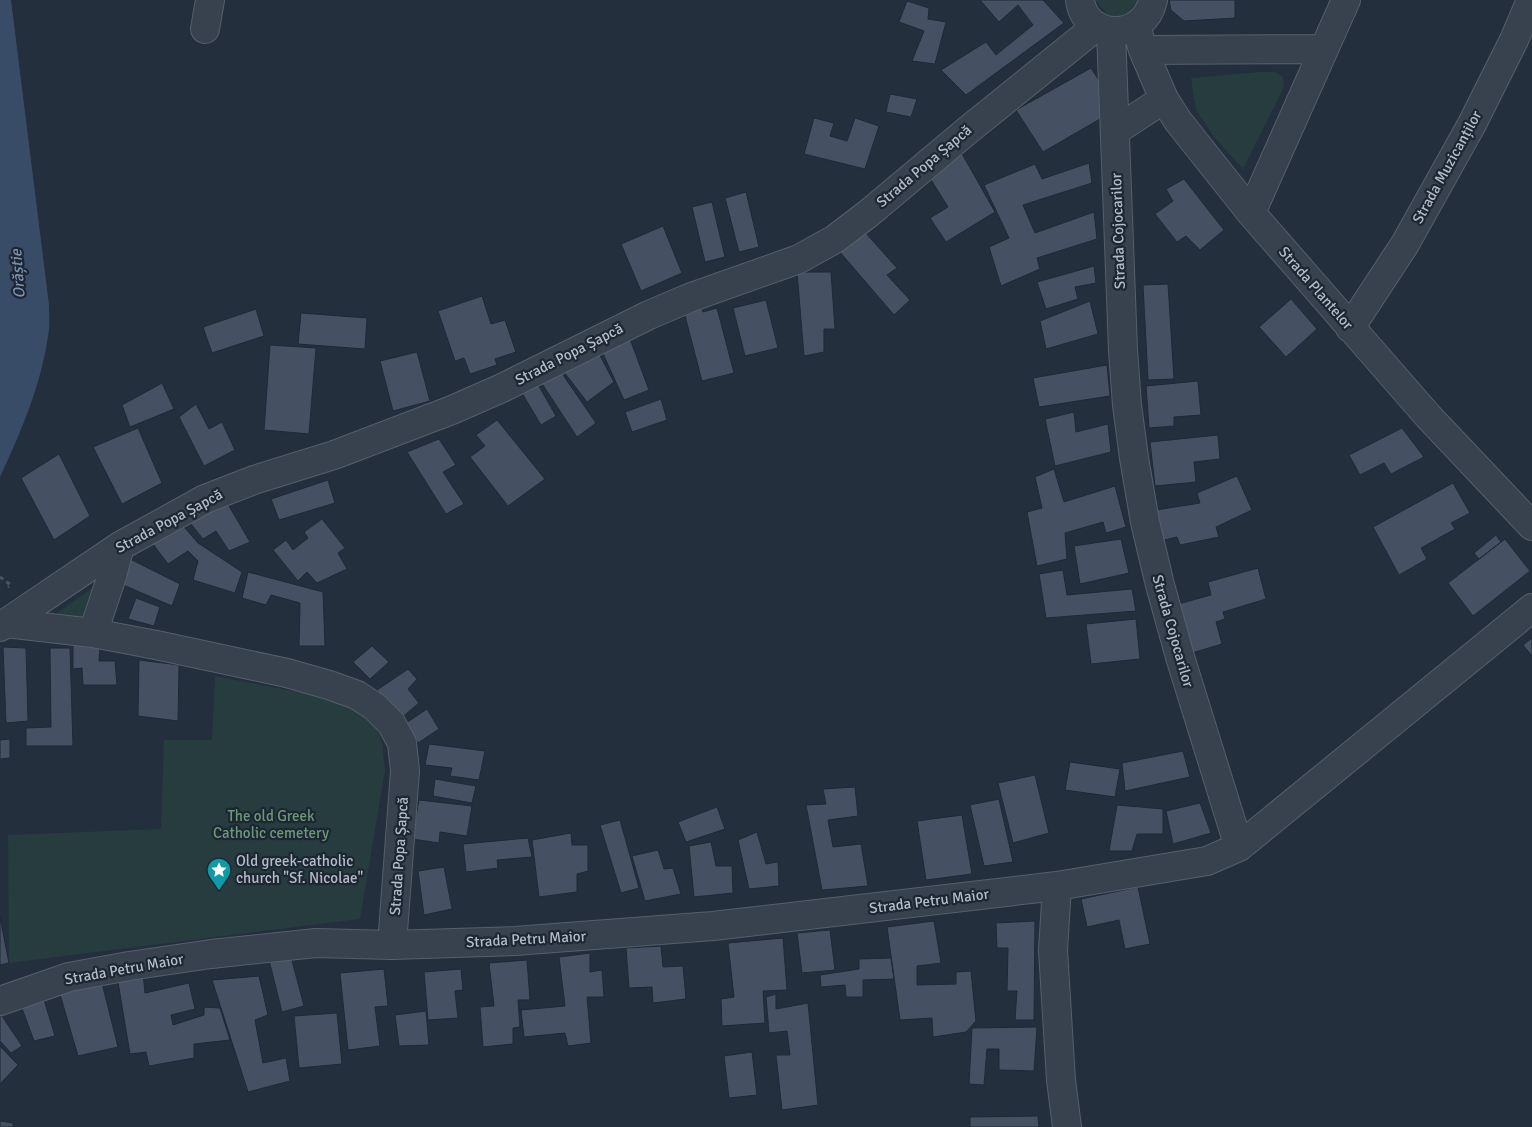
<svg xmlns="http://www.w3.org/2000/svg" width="1532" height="1127" viewBox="0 0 1532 1127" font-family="Signika,sans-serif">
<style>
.green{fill:#263c3f}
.water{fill:#394c67}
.building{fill:#455162;stroke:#1f2835}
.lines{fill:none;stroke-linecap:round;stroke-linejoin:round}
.minor-casing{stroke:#565f6c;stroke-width:30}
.path{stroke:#44595c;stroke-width:3;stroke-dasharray:4 4;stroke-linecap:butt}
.minor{stroke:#38414e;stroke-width:28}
.labels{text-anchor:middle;stroke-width:4.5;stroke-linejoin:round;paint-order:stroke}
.street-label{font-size:15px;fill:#b4bcc9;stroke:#1d2633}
.park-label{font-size:15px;fill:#6b9a76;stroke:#1d2633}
.poi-label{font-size:15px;fill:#b4bcc9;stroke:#1d2633;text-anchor:start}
.water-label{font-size:16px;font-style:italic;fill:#7c92b1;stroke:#1d2633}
</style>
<rect width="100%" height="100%" fill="#242f3e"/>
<path class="green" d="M1095 0H1141L1139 10 1115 23Z
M1261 72H1275L1283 77 1284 87 1243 169 1214 137 1196 110 1191 78Z
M104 580 87 626 47 620Z
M215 676 354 703 374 722 382 742 385 770 360 919 9 963 8 835 161 829 164 740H212Z"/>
<path class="water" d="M0 0H11L49 305C49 315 50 326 48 336 41 385 21 432 0 477Z"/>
<path class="building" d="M980 0H1043L1064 23 966 95 941 70 986 42 996 55 1033 25 1018 5 999 22Z
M1169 0H1235V18L1184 21 1171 10Z
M907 1 929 8 928 19 946 22 935 64 912 61 924 31 899 22Z
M1091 68 1100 82V119L1043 152 1016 110Z
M890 94 917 99 911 117 886 112Z
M814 118 834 123 830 136 847 141 855 118 879 126 865 169 804 154Z
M961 152 995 212 946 242 930 218 948 207 928 175Z
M1089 163 1092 183 1023 205 1035 233 1094 212 1097 239 1037 258 1040 269 1001 286 989 247 1009 238 984 185 1035 164 1042 179Z
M1184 179 1224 230 1200 250 1186 236 1177 242 1155 214 1173 201 1166 189Z
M746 192 759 247 739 252 725 198Z
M712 202 725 257 705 262 692 207Z
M663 226 682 273 641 291 621 244Z
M864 231 897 268 887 275 910 300 894 315 839 251Z
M1094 266 1096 283 1075 287 1078 299 1046 309 1037 282Z
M797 272H831L835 329H824V352L804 356Z
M1168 284 1174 379 1148 380 1143 285Z
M482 296 491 324 505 320 516 352 495 359 497 365 470 374 464 358 455 361 438 311Z
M1291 299 1317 329 1286 357 1259 327Z
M766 300 778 348 745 356 733 308Z
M1090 301 1098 334 1046 349 1040 321Z
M700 304 703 312 717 308 734 373 702 381 684 312Z
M256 309 264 336 212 353 203 327Z
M301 313 367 318 365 349 298 344Z
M630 339 649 390 624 400 600 347Z
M270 345 316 348 309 434 264 430Z
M417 352 430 401 393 411 380 361Z
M598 352 614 382 587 402 564 372Z
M1107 365 1110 396 1039 407 1033 378Z
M559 369 596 423 577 437 539 379Z
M536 381 556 416 541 425 519 388Z
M1198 381 1201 415 1174 417V426L1149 428 1146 386Z
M162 383 174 409 130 427 122 405Z
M661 399 667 420 632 432 625 412Z
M196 404 209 429 222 422 235 450 204 466 179 417Z
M1074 412 1076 432 1108 424 1111 452 1055 466 1045 419Z
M497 420 545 479 508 506 470 457 485 446 476 435Z
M138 428 162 483 122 504 93 447Z
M1402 428 1424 457 1391 474 1384 463 1360 475 1349 455Z
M1218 435 1220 459 1194 462 1196 482 1155 486 1150 442Z
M439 439 456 465 443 472 464 504 446 514 407 452Z
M59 454 90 516 54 540 21 478Z
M1054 469 1064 502 1115 486 1126 527 1106 533 1103 522 1065 533 1067 559 1037 566 1027 512 1042 508 1035 477Z
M1237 476 1252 510 1216 527 1219 537 1180 545 1177 537 1160 541 1156 510 1200 503 1197 493Z
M328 480 335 503 279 520 271 499Z
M1453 483 1470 513 1451 523 1455 529 1421 548 1427 559 1399 575 1373 527Z
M225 499 250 542 229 551 216 531 203 539 187 519Z
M177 519 198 543 242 572 235 593 193 580 198 561 188 551 168 564 147 536Z
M322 519 345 548 338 553 347 569 317 583 307 572 298 581 273 550 286 540 293 550 308 538 304 532Z
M1496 535 1501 542 1479 559 1474 553Z
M1121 539 1129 573 1080 584 1074 546Z
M1505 539 1530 571 1473 616 1448 583Z
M130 559 180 584 172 606 121 584Z
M1258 568 1266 599 1223 612 1225 619 1216 622 1222 644 1192 653 1178 604 1211 595 1208 582Z
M1063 570 1067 595 1132 589 1136 611 1046 618 1039 574Z
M248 572 323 592 325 646H299L300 603 271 595 266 605 242 598Z
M136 598 160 607 154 626 128 619Z
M1136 619 1140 659 1091 664 1086 624Z
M1532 638V656L1523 645Z
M73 645 100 646 99 661H115L117 685H83L82 668 73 669Z
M372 646 389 662 370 679 353 662Z
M3 647 26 648 28 721 6 723Z
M50 648H70L73 746H26V728L51 727Z
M139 660 179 665 178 721 138 716Z
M408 669 417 679 408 689 419 703 400 719 377 690Z
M427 709 439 729 418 743 406 723Z
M10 739V758L0 759V740Z
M429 744 485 751 479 780 450 776 452 768 425 765Z
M1183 751 1190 777 1125 791 1122 763Z
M1070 762 1120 769 1115 797 1065 790Z
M1035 775 1049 833 1013 843 998 783Z
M435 779 476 786 472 803 433 796Z
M855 787 858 816 828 820 833 847 861 844 868 886 822 890 806 805 826 804 823 789Z
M999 799 1013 862 984 866 970 805Z
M419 800 472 806 467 836 440 832 439 843 412 839Z
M1200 803 1211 833 1173 844 1166 811Z
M1117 805 1163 809V834H1137L1132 851H1109Z
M717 807 725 829 686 842 678 822Z
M962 815 972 874 926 880 917 821Z
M620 820 639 888 621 893 600 825Z
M757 832 766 864 778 862 779 886 749 889 738 840Z
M571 833 572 845H588V871L577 874V892L539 897 532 840Z
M528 838 532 857 497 860 498 868 466 872 463 844Z
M711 842 716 866H732L733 893 694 897 689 846Z
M658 850 664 869 673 868 681 894 645 901 632 856Z
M444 867 452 909 424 915 418 871Z
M1138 887 1150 944 1125 949 1119 920 1087 927 1081 899Z
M0 917 9 963 0 965Z
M934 921 941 963 917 966V985L956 984V972L971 971 976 1021 966 1032 933 1037 932 1018 900 1020 887 927Z
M1035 921 1034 1020H1015L1017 991H1007L1008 948H997L996 923Z
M830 930 835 970 802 973 797 933Z
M783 938 787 990 763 991 765 1023 722 1026 721 999 734 997 728 943Z
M661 946 663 967 683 966 686 999 653 1003 652 987 629 988 626 948Z
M290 953 304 1006 282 1012 268 956Z
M590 953V972L602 970 604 997H587L591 1043 568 1046 565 1033 524 1037 521 1010 565 1006 559 957Z
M891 958 894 979 863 980V997H846L845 985 821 987 820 975 859 969V959Z
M527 960 530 1000H518L520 1027 513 1028V1044L483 1047 480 1007 494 1006 489 963Z
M384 969 388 1006 375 1007 380 1046 348 1050 340 973Z
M461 969 463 990 455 991 458 1018 428 1020 424 972Z
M143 972 145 993 189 983 195 1009 171 1015 173 1025 204 1015V1007L220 1008 230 1040 194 1044V1058L149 1066 146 1052 130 1054 117 976Z
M259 976 268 1015 255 1020 263 1063 286 1058 290 1081 248 1092 212 980Z
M101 979 118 1047 78 1056 59 991Z
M42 993 55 1036 34 1041 19 1000Z
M776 994V1009L808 1003 818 1105 782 1110 776 1055H790L787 1031 769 1033 766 997Z
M426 1011 429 1045 399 1046 395 1015Z
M0 1013 22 1046 11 1053 0 1041Z
M337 1013 342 1064 299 1068 294 1016Z
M1037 1027 1034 1071 999 1070V1049H987L984 1085 969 1084 972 1028Z
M0 1046 18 1065 0 1084Z
M752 1052 757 1095 729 1098 724 1056Z
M1038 1116 1039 1127H970V1117Z
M0 1121 13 1123V1127H0Z"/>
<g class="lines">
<defs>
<path id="minor" d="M1080 0C1085 41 1144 42 1153 0
M1136 26 1143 50 1164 99 1178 121 1251 213 1428 416 1532 526
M205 29 210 0
M1111 31 1123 350 1127 405 1134 458 1145 522 1160 585 1180 657 1239 847
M1143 50 1323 49
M1115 131 1164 99
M1251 213 1346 0
M1350 328 1405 244 1472 124 1514 40 1531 0
M6 623 93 633 156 645 287 673 329 685 357 695 375 707 391 723 402 743 405 771 392 945
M0 627 120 546 205 499 254 480 334 455 452 410 502 388 649 315 689 298 799 259 835 239 869 213 968 130 1097 26
M93 633 112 576 120 546
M1057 886 1053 950 1061 1080 1067 1127
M0 1001 69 977 129 966 211 954 316 943 392 945 515 941 713 926 1057 886 1207 861 1239 847 1532 608"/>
</defs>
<use href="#minor" class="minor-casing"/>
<path class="path" d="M0 577 11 585 8 587"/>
<use href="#minor" class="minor"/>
</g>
<defs>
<symbol id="sight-pin" viewBox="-11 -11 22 30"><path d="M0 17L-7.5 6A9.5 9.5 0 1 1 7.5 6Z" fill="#0f9aa8" stroke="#1d2633"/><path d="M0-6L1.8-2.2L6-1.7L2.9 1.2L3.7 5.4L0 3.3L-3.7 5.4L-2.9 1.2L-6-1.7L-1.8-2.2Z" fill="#fff"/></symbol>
</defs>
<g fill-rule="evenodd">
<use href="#sight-pin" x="205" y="856" width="28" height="38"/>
</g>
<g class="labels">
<g class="street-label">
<text transform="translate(924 166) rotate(-40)" y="5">Strada Popa Șapcă</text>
<text transform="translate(1447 167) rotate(-61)" y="5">Strada Muzicanților</text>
<text transform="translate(1118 231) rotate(-92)" y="5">Strada Cojocarilor</text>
<text transform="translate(1316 288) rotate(49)" y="5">Strada Plantelor</text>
<text transform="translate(569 354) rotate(-27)" y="5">Strada Popa Șapcă</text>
<text transform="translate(169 521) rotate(-28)" y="5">Strada Popa Șapcă</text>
<text transform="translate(1173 631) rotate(74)" y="5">Strada Cojocarilor</text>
<text transform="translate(399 856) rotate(-86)" y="5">Strada Popa Șapcă</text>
<text transform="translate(929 901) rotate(-7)" y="5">Strada Petru Maior</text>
<text transform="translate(526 939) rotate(-3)" y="5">Strada Petru Maior</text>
<text transform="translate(124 969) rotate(-10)" y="5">Strada Petru Maior</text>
</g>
<g class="park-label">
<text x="271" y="821">The old Greek<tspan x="271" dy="17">Catholic cemetery</tspan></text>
</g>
<g class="poi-label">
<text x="236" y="866">Old greek-catholic<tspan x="236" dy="17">church "Sf. Nicolae"</tspan></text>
</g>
<g class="water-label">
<text transform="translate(17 274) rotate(-94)" y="6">Orăștie</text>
</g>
</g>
</svg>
